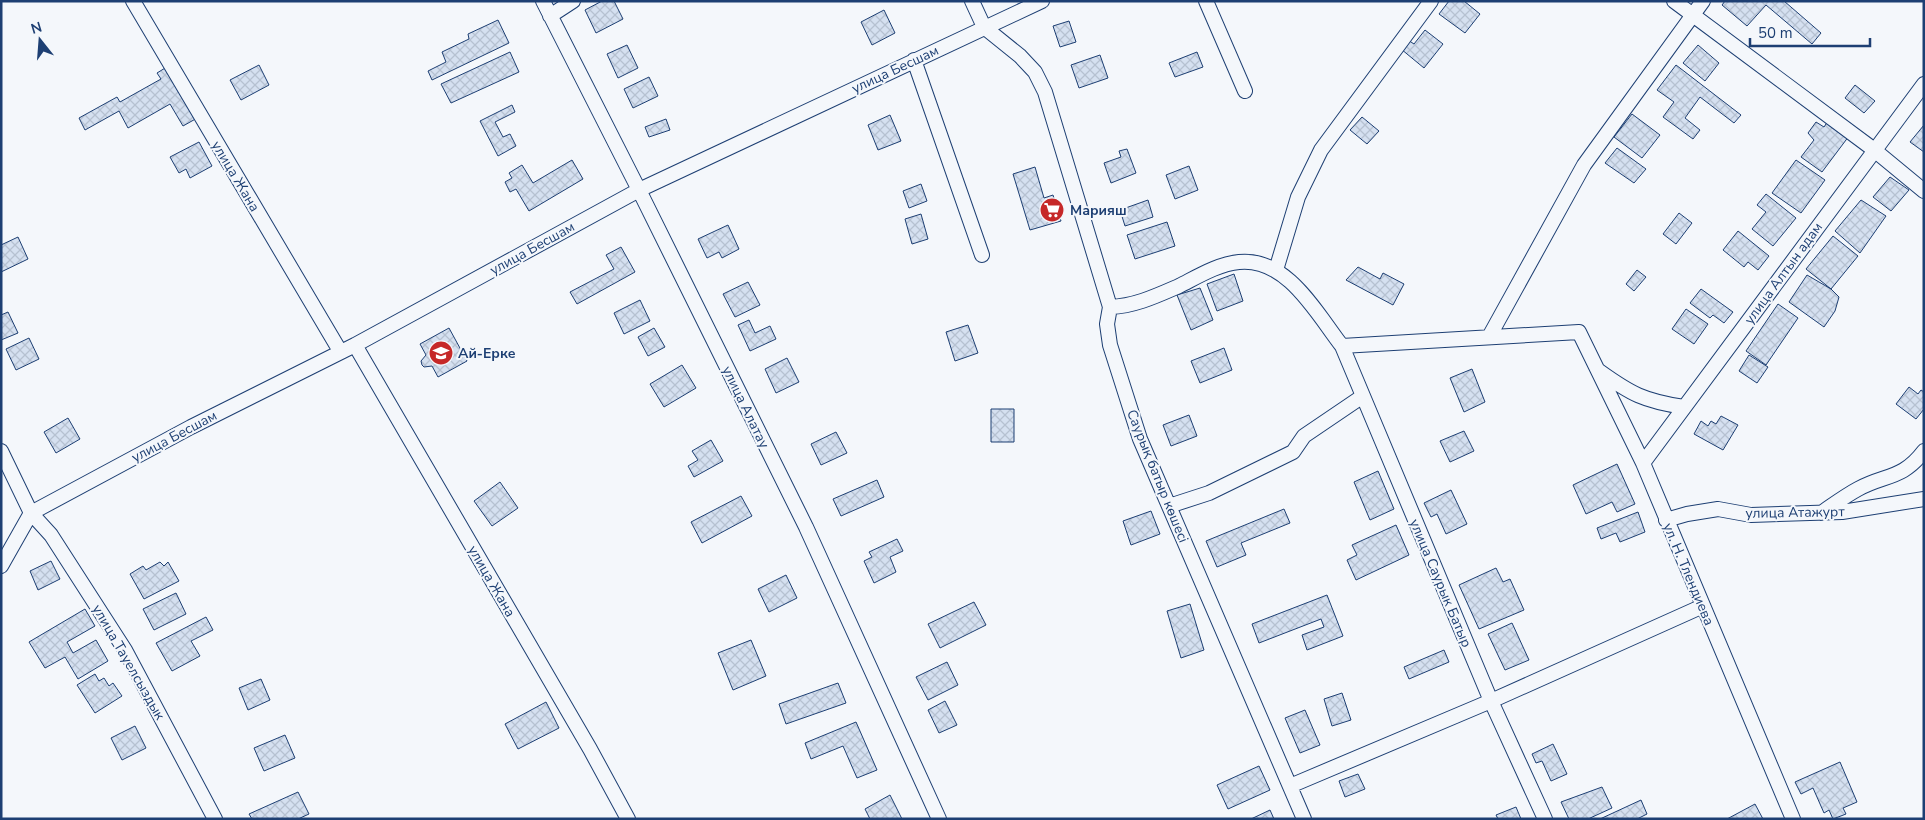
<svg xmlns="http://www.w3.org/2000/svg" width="1925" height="820" viewBox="0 0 1925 820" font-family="'Nunito Sans',sans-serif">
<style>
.building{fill:url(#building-cross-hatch);stroke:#1d3f73}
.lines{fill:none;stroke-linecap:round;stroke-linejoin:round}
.minor-casing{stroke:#1d3f73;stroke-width:16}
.minor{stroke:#f4f7fb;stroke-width:14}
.labels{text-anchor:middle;stroke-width:4;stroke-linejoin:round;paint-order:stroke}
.street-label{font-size:14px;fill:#1d3f73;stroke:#f4f7fb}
.poi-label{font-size:14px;font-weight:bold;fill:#1d3f73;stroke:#f4f7fb;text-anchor:start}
</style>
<defs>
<pattern id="building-cross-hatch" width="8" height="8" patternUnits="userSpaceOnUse" patternTransform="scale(1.25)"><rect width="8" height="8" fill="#d5e0f0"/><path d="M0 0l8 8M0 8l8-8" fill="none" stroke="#b6c1d1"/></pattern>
</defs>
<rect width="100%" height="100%" fill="#f4f7fb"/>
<path class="building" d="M602 1H614L623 19 596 33 585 10Z
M1449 1H1464L1480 14 1465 33 1439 14Z
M1725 1H1784L1821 33 1812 44 1766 5 1747 26 1722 5Z
M884 10 895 33 872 45 861 22Z
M498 20 509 43 432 80 428 71 446 62 442 52 469 39 468 34Z
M1069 21 1076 42 1060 47 1053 26Z
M1425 30 1443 44 1424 68 1401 49 1408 40 1414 44Z
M627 45 638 68 618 78 607 54Z
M1698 45 1719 63 1705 81 1683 63Z
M510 52 519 72 451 103 441 84Z
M1197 52 1203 67 1175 77 1169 63Z
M1100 55 1108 78 1079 88 1071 65Z
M170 65 199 117 183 126 170 104 128 128 119 111 85 130 79 118 117 97 120 102 161 79 157 73Z
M259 65 269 85 241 100 230 80Z
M1676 65 1741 115 1734 123 1700 97 1685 118 1700 130 1693 139 1663 117 1674 102 1657 90Z
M649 77 658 96 633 108 624 89Z
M1855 85 1875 101 1864 113 1845 98Z
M512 105 515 112 495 122 503 137 510 134 516 146 498 156 480 121Z
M1632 114 1660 135 1642 158 1614 137Z
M890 115 901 141 878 150 868 125Z
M1362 117 1379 131 1367 144 1350 130Z
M666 119 670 130 649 137 645 127Z
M1828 121 1849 136 1822 172 1801 157 1814 140 1808 133 1816 122 1824 127Z
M1924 125V152L1910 142Z
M199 142 212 166 190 178 186 169 179 173 170 157Z
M1617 148 1646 169 1634 183 1605 163Z
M1127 149 1136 173 1111 183 1104 163 1121 157 1119 151Z
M572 160 583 179 529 211 516 189 510 192 505 182 512 178 509 173 522 165 533 183Z
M1796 160 1825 180 1801 213 1772 193Z
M1189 166 1198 190 1175 199 1166 175Z
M1035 167 1044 198 1053 195 1061 221 1030 230 1013 174Z
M1890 177 1909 190 1891 211 1873 197Z
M921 184 927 201 909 208 903 191Z
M1766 194 1796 218 1773 246 1752 229 1766 212 1757 205Z
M1148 200 1153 217 1125 226 1120 210Z
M1861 200 1886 216 1860 253 1835 231Z
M1679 213 1692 223 1676 244 1663 234Z
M921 214 928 239 912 244 905 219Z
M1167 222 1175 246 1135 259 1127 235Z
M728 225 739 249 722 258 719 252 707 258 698 239Z
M1738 231 1769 256 1758 270 1748 262 1744 267 1723 250Z
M1833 236 1858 256 1831 289 1806 269Z
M18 237 28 259 1 272V245Z
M621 247 635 272 577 304 570 292 614 269 606 255Z
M1358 267 1380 279 1383 273 1404 284 1393 305 1346 280Z
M1637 270 1646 277 1634 291 1626 284Z
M1234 274 1243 301 1217 311 1207 284Z
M1807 275 1831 289 1839 297 1835 311 1824 327 1789 302Z
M748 282 760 305 735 317 723 294Z
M1200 288 1213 320 1191 330 1177 295Z
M1701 289 1733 312 1724 323 1713 315 1710 318 1690 303Z
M640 300 650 321 624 334 614 313Z
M1778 304 1798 318 1766 365 1746 351Z
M1686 309 1708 324 1694 344 1672 329Z
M8 312 18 333 1 340V315Z
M749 320 755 333 770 326 776 339 750 351 738 325Z
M968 325 978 353 955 361 946 332Z
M449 328 467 361 438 377 432 366 424 367 422 365 421 361 426 355 420 344Z
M654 328 665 347 648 356 638 337Z
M29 338 39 359 16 370 6 349Z
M1224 348 1232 370 1200 383 1191 361Z
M1749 355 1768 367 1757 383 1739 371Z
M787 358 799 382 776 393 765 369Z
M682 365 696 388 664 407 650 384Z
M1472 369 1485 402 1464 412 1450 378Z
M1909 387 1918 394 1921 390 1924 392V409L1916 419 1896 404Z
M991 409H1014V442H991Z
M1189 415 1197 436 1171 446 1163 425Z
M1721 416 1738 425 1723 450 1694 434 1701 421 1708 426 1711 421 1716 424Z
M68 418 80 439 56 453 44 432Z
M1464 431 1474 451 1450 462 1440 441Z
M836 432 847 453 821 465 811 444Z
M711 440 723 461 694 477 688 466 698 460 692 451Z
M1617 464 1635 504 1617 512 1612 502 1586 514 1573 485Z
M1378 471 1394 509 1370 520 1354 482Z
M877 480 884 497 841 516 833 499Z
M500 482 518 508 492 526 474 501Z
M1451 490 1467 524 1446 534 1437 514 1431 517 1424 503Z
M741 496 752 516 702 543 691 522Z
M1284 509 1290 523 1241 543 1246 555 1217 567 1206 541Z
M1151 511 1160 534 1131 545 1123 521Z
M1638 512 1645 532 1620 542 1616 533 1601 539 1597 528Z
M1396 525 1409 555 1356 580 1347 560 1357 555 1352 545Z
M897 539 903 551 890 557 896 572 874 583 864 561 872 557 869 552Z
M51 561 60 579 38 590 30 571Z
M160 562 164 566 168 562 179 581 144 599 130 574 143 566 146 570Z
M1496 568 1503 582 1510 579 1524 610 1479 629 1459 585Z
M786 575 797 598 769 612 758 589Z
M176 593 186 614 154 630 143 609Z
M1327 595 1343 636 1307 650 1302 635 1324 627 1321 619 1259 643 1252 624Z
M974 602 986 625 940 648 928 624Z
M1190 604 1204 650 1181 658 1167 611Z
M85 609 95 626 67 642 73 653 96 640 108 661 78 679 65 657 45 668 29 642Z
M206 617 213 630 191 641 200 656 172 671 156 643Z
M1512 623 1529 660 1505 670 1488 634Z
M751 640 766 676 733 690 718 653Z
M1444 650 1449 662 1409 679 1404 667Z
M947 662 958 685 928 700 916 677Z
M95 674 99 681 104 678 109 686 113 683 122 696 95 713 77 685Z
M261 679 270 700 248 710 239 688Z
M838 683 846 703 786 724 779 704Z
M1342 693 1351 720 1332 726 1324 699Z
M945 701 957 725 939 733 928 710Z
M546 702 559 728 518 749 505 724Z
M1305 710 1320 745 1300 753 1285 718Z
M856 722 877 770 857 778 843 746 811 759 805 743Z
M135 726 146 748 122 760 111 738Z
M285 735 295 758 264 771 254 748Z
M1553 744 1567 774 1551 781 1542 761 1536 763 1532 754Z
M1840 762 1857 802 1843 808 1846 814 1833 819 1829 810 1824 813 1813 788 1801 794 1795 782Z
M1259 766 1270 790 1228 809 1217 785Z
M1358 774 1365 789 1345 797 1339 781Z
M1602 787 1612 808 1588 819H1569L1561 802Z
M298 792 309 814 298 819H252L249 814Z
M890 795 902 819H870L865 809Z
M1641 800 1647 814 1637 819H1600Z
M1755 804 1763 819H1727Z
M1516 807 1521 819H1498L1496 815Z
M1270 810 1274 819H1251Z"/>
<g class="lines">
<defs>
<path id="minor" d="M133 1 340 351
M543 1 639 190 806 527 939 819
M972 1 984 27 1020 56 1035 72 1045 92 1110 307 1107 324 1110 345 1140 439 1304 819
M1206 1 1245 91
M1674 1 1873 149 1924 191
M550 16 573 1
M914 60 982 255
M1276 270 1298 197 1321 150 1431 1
M1110 307C1135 306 1156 296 1179 286 1197 277 1218 264 1239 262 1287 257 1317 314 1342 346L1579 332 1643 463 1793 819
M1489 337 1584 165 1703 1
M355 345 590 749 628 819
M1342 346 1491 701 1545 819
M1599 371C1631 394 1644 401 1684 407
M1 451 31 513 51 535 125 650 215 819
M1643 463 1924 84
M1169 506 1209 493 1293 452 1304 436 1363 396
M31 513 191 427 355 345 639 190 1042 1
M1821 513C1833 505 1845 496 1858 489 1885 474 1902 480 1924 451
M1666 520 1687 514 1718 509 1751 515 1842 512 1924 499
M1 566 31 513
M1290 786 1491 701 1703 606"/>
</defs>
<use href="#minor" class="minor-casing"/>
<use href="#minor" class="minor"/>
</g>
<defs>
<symbol id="supermarket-disc" viewBox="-11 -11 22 22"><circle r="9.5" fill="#c62828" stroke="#f4f7fb"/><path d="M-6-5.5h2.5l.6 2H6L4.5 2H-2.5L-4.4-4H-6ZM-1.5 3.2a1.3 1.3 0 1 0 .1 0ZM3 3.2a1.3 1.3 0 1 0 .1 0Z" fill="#fff"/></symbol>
<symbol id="school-disc" viewBox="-11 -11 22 22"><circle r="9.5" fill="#c62828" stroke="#f4f7fb"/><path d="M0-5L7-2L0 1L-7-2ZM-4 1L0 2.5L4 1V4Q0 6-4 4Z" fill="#fff"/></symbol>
</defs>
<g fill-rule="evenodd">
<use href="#supermarket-disc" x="1038" y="196" width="28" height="28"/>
<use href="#school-disc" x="427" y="339" width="28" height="28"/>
</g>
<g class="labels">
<g class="street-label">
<text transform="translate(895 69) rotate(-25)" y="5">улица Бесшам</text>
<text transform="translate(236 176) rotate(59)" y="5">улица Жана</text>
<text transform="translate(532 248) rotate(-29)" y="5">улица Бесшам</text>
<text transform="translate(1783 273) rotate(-54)" y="5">улица Алтын адам</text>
<text transform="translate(746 407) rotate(64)" y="5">улица Алатау</text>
<text transform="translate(174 436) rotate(-28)" y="5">улица Бесшам</text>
<text transform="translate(1158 476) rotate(68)" y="5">Саурық батыр көшесі</text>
<text transform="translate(1795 512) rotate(-1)" y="5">улица Атажурт</text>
<text transform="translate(1689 574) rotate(67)" y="5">ул. Н. Тлендиева</text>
<text transform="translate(492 581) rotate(60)" y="5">улица Жана</text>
<text transform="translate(1441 583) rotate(67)" y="5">улица Саурык Батыр</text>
<text transform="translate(129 662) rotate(60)" y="5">улица Тауелсыздык</text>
</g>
<g class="poi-label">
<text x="1070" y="215">Марияш</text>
<text x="458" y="358">Ай-Ерке</text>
</g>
</g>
<rect width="1925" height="820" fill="none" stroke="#1d3f73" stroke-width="5"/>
<g transform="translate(40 40) rotate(343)" stroke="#f4f7fb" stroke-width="4" paint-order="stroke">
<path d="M0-4L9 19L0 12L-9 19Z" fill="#1d3f73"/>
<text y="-8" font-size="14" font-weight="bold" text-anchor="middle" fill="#1d3f73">N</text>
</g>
<path d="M1750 38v8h120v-8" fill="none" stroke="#1d3f73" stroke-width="2.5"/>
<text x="1758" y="38" font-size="15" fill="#1d3f73" stroke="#f4f7fb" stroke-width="4" paint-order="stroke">50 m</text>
</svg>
